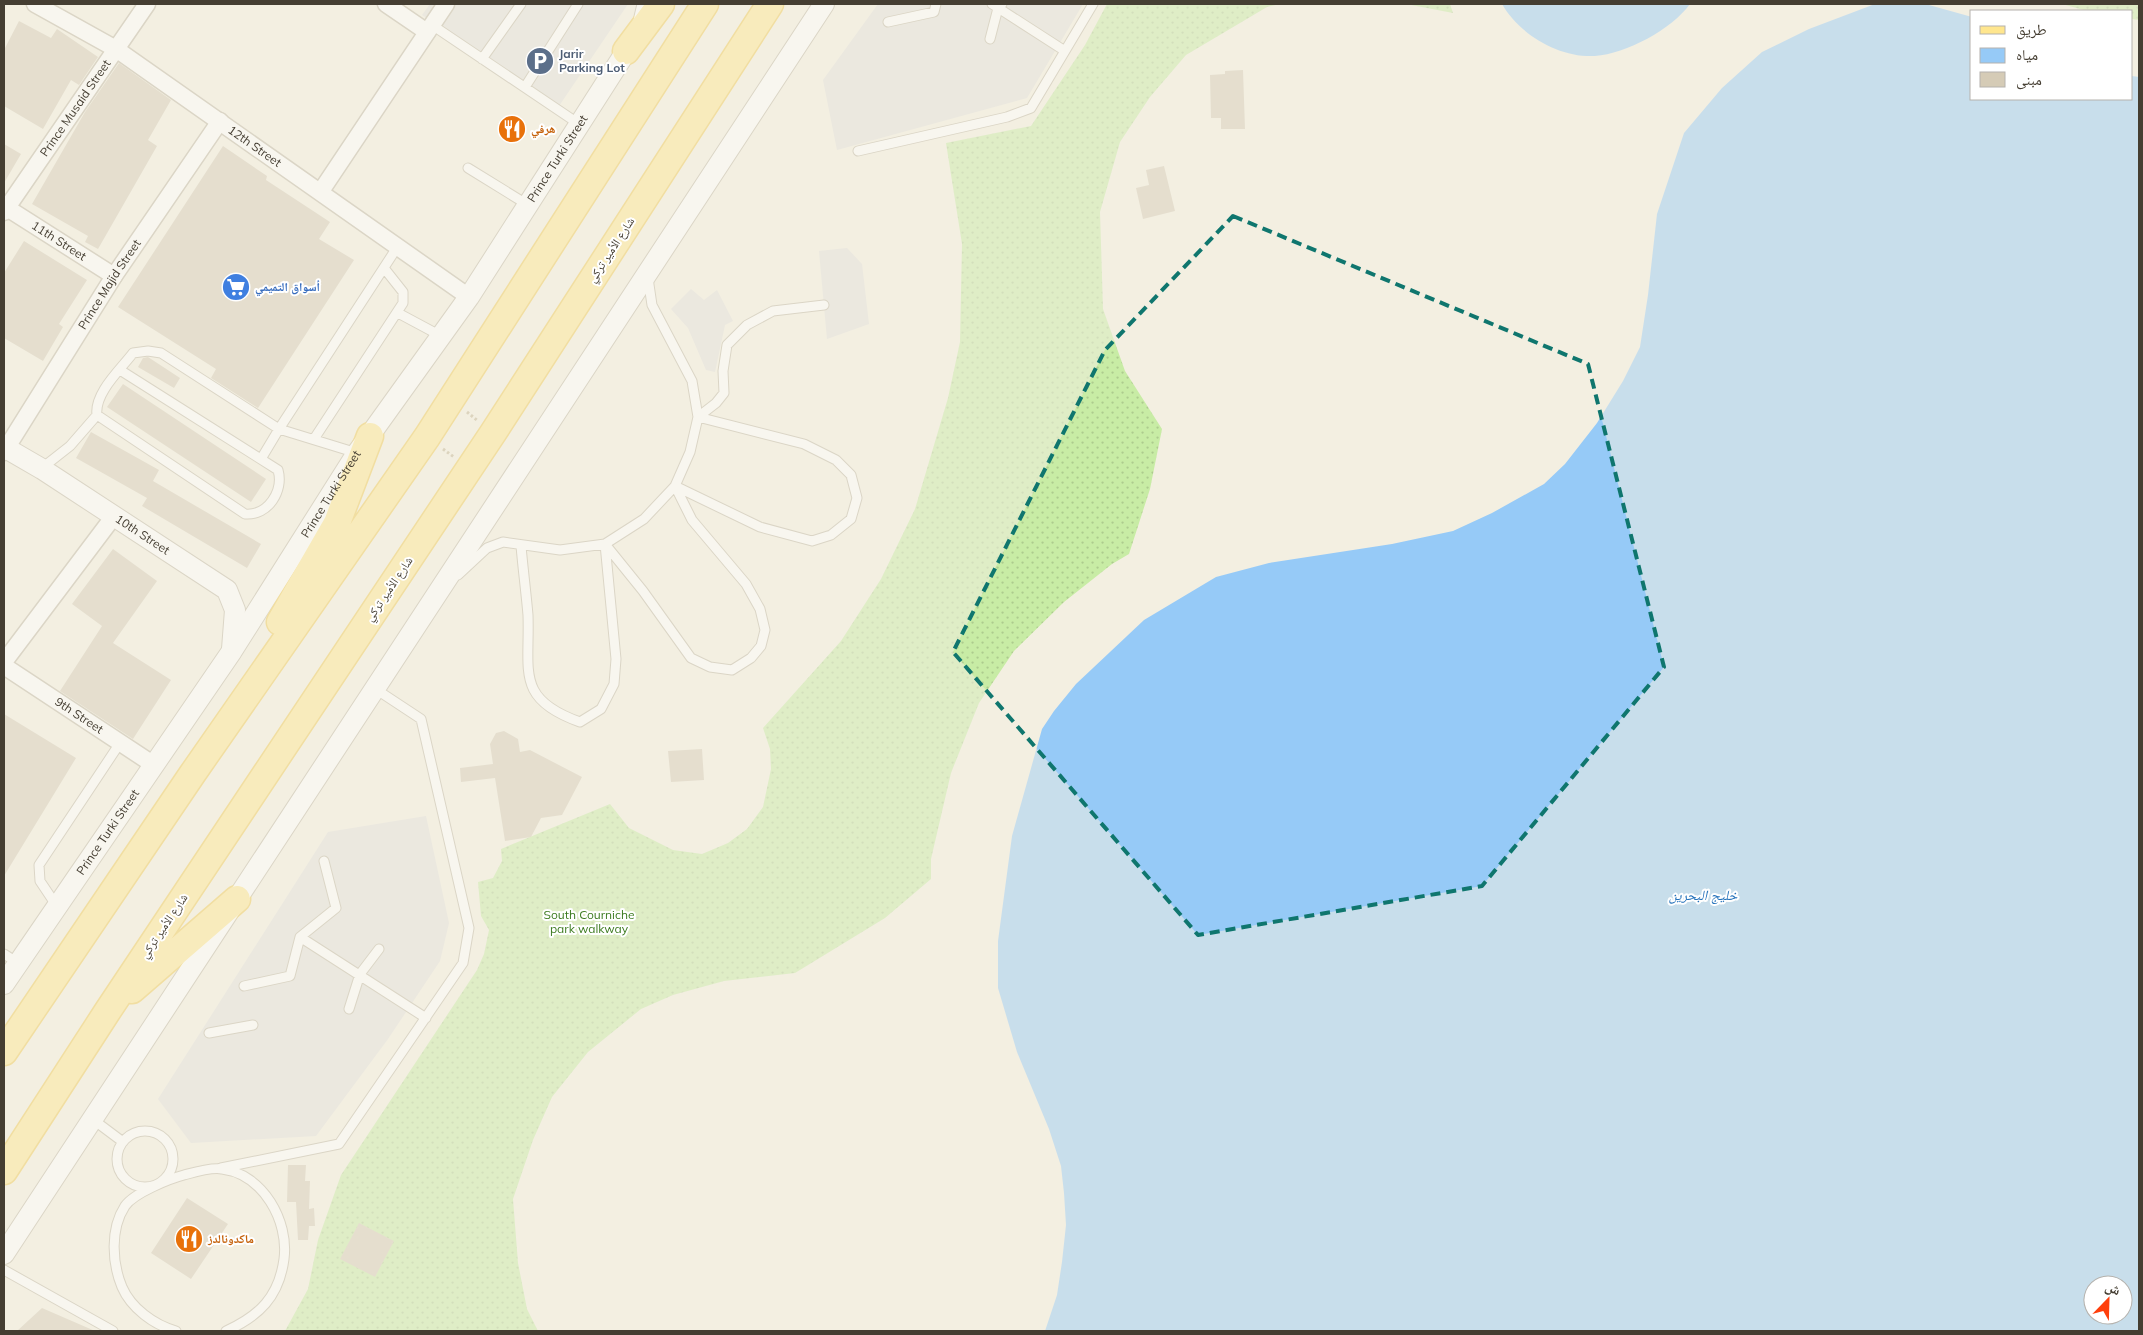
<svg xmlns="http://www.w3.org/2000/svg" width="2143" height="1335" viewBox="0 0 2143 1335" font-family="Mulish,'Noto Naskh Arabic',sans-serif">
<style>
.grass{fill:url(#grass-dots)}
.parking{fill:#e2e0db}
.water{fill:#96caf7;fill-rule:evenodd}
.building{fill:#d5cbb6}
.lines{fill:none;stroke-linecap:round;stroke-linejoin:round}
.service-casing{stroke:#bfb7a4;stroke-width:11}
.minor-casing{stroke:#bfb7a4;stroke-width:19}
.tertiary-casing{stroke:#bfb7a4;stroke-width:22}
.primary-casing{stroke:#f0ca53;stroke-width:29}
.path{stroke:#c2b493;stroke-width:3;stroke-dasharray:2.5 2.5;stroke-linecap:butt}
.service{stroke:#fff;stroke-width:9}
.minor{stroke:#fff;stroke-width:16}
.tertiary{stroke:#fff;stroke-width:20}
.primary{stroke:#ffe68e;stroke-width:26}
.marked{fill:none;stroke:#0f766e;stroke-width:4;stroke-dasharray:10 6;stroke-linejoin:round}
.labels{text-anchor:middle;stroke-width:4;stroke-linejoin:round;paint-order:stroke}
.service-label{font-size:12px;font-weight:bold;fill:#4e5e75;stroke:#fff;text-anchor:start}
.street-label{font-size:12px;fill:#453e32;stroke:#fff}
.food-label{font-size:12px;font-weight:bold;fill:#c56008;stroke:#fff;text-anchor:start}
.shop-label{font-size:12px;font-weight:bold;fill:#366cbe;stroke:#fff;text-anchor:start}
.park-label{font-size:12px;fill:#3d7b20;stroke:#fff}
.water-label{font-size:14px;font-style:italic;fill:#2170ba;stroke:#fff}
</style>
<defs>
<pattern id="grass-dots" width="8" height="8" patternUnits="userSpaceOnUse" patternTransform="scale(1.25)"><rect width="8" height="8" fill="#c8eca5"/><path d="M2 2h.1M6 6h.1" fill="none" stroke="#adcb8e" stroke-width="1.8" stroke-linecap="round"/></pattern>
</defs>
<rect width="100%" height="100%" fill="#f3efe1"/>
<path class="grass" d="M1107 4H1280L1267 7 1186 55 1150 97 1120 142 1100 212 1103 309 1125 371 1162 429 1150 489 1129 554 1112 564 1064 602 1014 651 979 703 951 773 931 859V879L885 918 795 973 724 981 673 995 641 1009 588 1052 552 1097 533 1140 513 1199 518 1263 527 1309 538 1331H285L308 1289 318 1240 341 1175 477 970 484 954 489 930 481 916 478 882 493 878 502 861 501 849 610 804 629 828 673 850 702 854 728 843 747 829 763 807 771 769 770 749 763 728 841 641 881 579 915 509 948 398 960 342 962 244 946 143 1031 126 1085 45Z
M1406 4H1450L1453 13Z
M2062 4H2139V20L2132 19V11H2087Z"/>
<path class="parking" d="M430 4H628L559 106 422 15Z
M878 4H1083L1027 98 837 150 823 80Z
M847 248 862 264 869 324 827 339 819 251Z
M691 289 704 300 717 290 733 321 725 325 715 372 706 370 688 328 671 309Z
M426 816 449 923 440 961 388 1039 316 1136 191 1143 158 1099 328 832Z"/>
<path class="water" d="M1502 4H1690C1672 29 1626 54 1595 56 1559 58 1519 34 1502 4Z
M1875 4 1929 5 1972 17V99H2132V76L2139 77V1331H1045L1057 1295 1062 1262 1066 1225 1064 1193 1061 1166 1049 1129 1017 1052 998 988V941L1012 836 1042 729 1054 711 1076 684 1144 620 1216 577 1269 563 1392 544 1453 531 1492 513 1544 484 1565 464 1597 423 1623 381 1640 347 1648 295 1657 214 1684 133 1722 88 1762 52 1809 29ZM2093 1285H2123V1315H2093Z"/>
<path class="building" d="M19 21 51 38 57 29 98 57 79 85 71 80 43 129 4 106V50Z
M119 63 171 100 148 140 157 146 98 249 85 242 88 236 32 204 85 112Z
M1243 70 1245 129H1221V118H1211L1210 75 1225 74V71Z
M4 144 21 154 4 183Z
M223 146 267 176 266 180 330 222 319 239 354 260 258 408 211 378 216 369 118 307Z
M1164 166 1175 211 1143 219 1136 188 1149 185 1146 170Z
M24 241 87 280 59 324 63 327 43 361 4 338V273Z
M148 357 180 378 174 388 138 367 143 358Z
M123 384 266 479 251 502 107 407Z
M91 432 159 470 153 481 261 544 247 568 142 506 147 498 76 458Z
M113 549 157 581 113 643 171 680 133 739 60 691 102 626 72 604Z
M4 714 76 758 4 876Z
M504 731 518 739 520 752 530 750 582 777 562 815 541 818 531 837 505 841 495 778 461 782 460 768 493 764 490 744 496 733Z
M702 749 704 780 671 782 668 751Z
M288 1165H306L305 1181H310L309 1209 314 1208 315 1226H309L308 1240H298L296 1202H287Z
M187 1198 228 1224 191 1279 151 1253Z
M359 1223 394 1241 375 1277 340 1259Z
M42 1308 95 1331H17Z"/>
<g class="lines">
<defs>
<path id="service" d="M992 4 1065 51
M638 21 642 4
M888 22 934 12 936 4
M432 25 579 124
M990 39 998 8 1002 4
M482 59 521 4
M525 87 578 4
M858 151 1007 117 1031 108 1093 4
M468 168 528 205
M398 313 441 336
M120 370 278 470C284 491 268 516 245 514L97 415C94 393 121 369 133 353L148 351 161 353 279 429 357 453
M698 417 716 403 724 393 723 371 727 345 747 325 773 311 824 305
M314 439 403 303V292L384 268
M261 459 279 429 398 246
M42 468 70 446 97 415
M675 486 760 527 812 541 831 535 851 519 857 498 851 475 836 460 804 444 698 417
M605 544 643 591 691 658 710 667 732 670 751 658 761 646 765 630 760 609 746 584 692 520 675 486
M521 546C523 569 526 592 528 615 530 671 515 699 580 722L601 709 614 684 616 659 605 544
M458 575 487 548 503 542 560 550 605 544 644 519 675 486 690 452 698 417 692 381 652 305 648 278
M56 905 40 881 39 865 120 743
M300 937 426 1018
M4 954 18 963
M244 986 290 976 300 937 336 908 324 861
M349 1009 360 974 379 949
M209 1033 253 1025
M91 1118 123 1142
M117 1159a28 28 0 1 1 56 0a28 28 0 1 1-56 0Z
M221 1168 339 1144 463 963 469 928 421 719 374 688
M4 1270 113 1331
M176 1331C154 1325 131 1308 122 1287 112 1263 110 1229 125 1206 134 1193 169 1179 184 1175 195 1172 211 1167 222 1169 263 1174 289 1221 284 1259 279 1297 259 1316 226 1331"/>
<g id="minor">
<path id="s1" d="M35 4 116 49 469 297"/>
<path d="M386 4 427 32"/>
<path d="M321 191 446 4"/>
<path id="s2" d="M4 206 114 276"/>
<path id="s3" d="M4 212 147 4"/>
<path id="s4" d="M4 452 114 276 220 121"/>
<path d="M4 662 114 516"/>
<path id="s5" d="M4 666 154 765"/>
</g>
<g id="tertiary">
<path id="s6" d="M4 447 42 469 227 590 235 610 232 649"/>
<path id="s7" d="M4 984 232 651 357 453 469 297 634 39"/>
<path d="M4 1254 824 4"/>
</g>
<path id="primary" d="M626 51 661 4
M280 622 337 523 370 436
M132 990 237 899
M4 1052 193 773 427 437 705 4
M4 1171 107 1012 493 433 770 4"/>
</defs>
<use href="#service" class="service-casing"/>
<use href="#minor" class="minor-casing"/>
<use href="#tertiary" class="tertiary-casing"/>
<use href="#primary" class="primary-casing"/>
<path class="path" d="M467 412 478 421
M443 449 454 457"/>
<use href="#service" class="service"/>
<use href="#minor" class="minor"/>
<use href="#tertiary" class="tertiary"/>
<use href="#primary" class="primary"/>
</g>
<path d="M0 0H2143V1335H0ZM1233 216 1588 364 1664 667 1482 886 1198 935 953 652 1105 350Z" fill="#f3efe1" fill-opacity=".55" fill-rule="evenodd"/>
<path class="marked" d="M1233 216 1588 364 1664 667 1482 886 1198 935 953 652 1105 350Z"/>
<defs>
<symbol id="parking-disc" viewBox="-11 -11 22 22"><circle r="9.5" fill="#5c6f8a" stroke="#fff"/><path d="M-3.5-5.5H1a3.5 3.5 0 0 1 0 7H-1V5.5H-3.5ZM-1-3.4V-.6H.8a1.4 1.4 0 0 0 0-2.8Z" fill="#fff"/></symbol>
<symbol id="restaurant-disc" viewBox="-11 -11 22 22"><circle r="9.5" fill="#e8710a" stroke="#fff"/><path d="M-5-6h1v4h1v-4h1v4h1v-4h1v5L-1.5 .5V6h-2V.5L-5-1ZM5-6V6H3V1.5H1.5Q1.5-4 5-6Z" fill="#fff"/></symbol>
<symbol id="supermarket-disc" viewBox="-11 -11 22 22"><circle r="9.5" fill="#3f7fe0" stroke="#fff"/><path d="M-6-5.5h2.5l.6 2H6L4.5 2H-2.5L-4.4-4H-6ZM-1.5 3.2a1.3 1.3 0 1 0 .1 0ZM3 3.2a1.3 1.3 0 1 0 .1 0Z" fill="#fff"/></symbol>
</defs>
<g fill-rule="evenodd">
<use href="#parking-disc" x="524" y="45" width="32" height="32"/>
<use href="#restaurant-disc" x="496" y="113" width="32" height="32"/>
<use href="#supermarket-disc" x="220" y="271" width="32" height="32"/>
<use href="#restaurant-disc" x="173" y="1223" width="32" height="32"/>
</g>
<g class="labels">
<g class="service-label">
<text x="559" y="58">Jarir<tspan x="559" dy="14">Parking Lot</tspan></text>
</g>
<g class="street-label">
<text dy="4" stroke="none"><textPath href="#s3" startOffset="126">Prince Musaid Street</textPath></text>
<text dy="4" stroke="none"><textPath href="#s1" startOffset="262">12th Street</textPath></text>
<text dy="4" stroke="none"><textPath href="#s7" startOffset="994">Prince Turki Street</textPath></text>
<text dy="4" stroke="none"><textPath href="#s2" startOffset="65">11th Street</textPath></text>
<text transform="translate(611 250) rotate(-57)" y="4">شارع الأمير تركي</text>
<text dy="4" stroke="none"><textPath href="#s4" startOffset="198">Prince Majid Street</textPath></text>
<text dy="4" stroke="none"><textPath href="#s7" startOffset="589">Prince Turki Street</textPath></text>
<text dy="4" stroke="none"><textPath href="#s6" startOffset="164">10th Street</textPath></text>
<text transform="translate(389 589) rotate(-56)" y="4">شارع الأمير تركي</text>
<text dy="4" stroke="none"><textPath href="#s5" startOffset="90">9th Street</textPath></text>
<text dy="4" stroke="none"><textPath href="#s7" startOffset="184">Prince Turki Street</textPath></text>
<text transform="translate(164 926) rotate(-56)" y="4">شارع الأمير تركي</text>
</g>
<g class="food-label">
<text x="531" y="133">هرفي</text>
<text x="208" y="1243">ماكدونالدز</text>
</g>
<g class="shop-label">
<text x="255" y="291">أسواق التميمي</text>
</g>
<g class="park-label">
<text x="589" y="919">South Courniche<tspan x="589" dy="14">park walkway</tspan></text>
</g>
<g class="water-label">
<text x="1703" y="900">خليج البحرين</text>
</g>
</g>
<rect width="2143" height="1335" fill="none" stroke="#453e32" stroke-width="10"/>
<rect x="1970" y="10" width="162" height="90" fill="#ffffff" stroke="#b5b2ad"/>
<rect x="1980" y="26" width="25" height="8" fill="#ffe68e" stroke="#b5b2ad"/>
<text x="2016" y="35" font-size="15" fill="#453e32">طريق</text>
<rect x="1980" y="48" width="25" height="15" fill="#96caf7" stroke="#b5b2ad"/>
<text x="2016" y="60" font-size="15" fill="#453e32">مياه</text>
<rect x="1980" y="72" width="25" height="15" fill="#d5cbb6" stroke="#b5b2ad"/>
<text x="2016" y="85" font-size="15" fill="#453e32">مبنى</text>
<g transform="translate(2108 1300) rotate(23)"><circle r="24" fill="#ffffff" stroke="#b5b2ad"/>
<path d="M0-4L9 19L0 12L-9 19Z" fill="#ff3f0c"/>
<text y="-8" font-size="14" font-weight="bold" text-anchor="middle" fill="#453e32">ش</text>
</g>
</svg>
